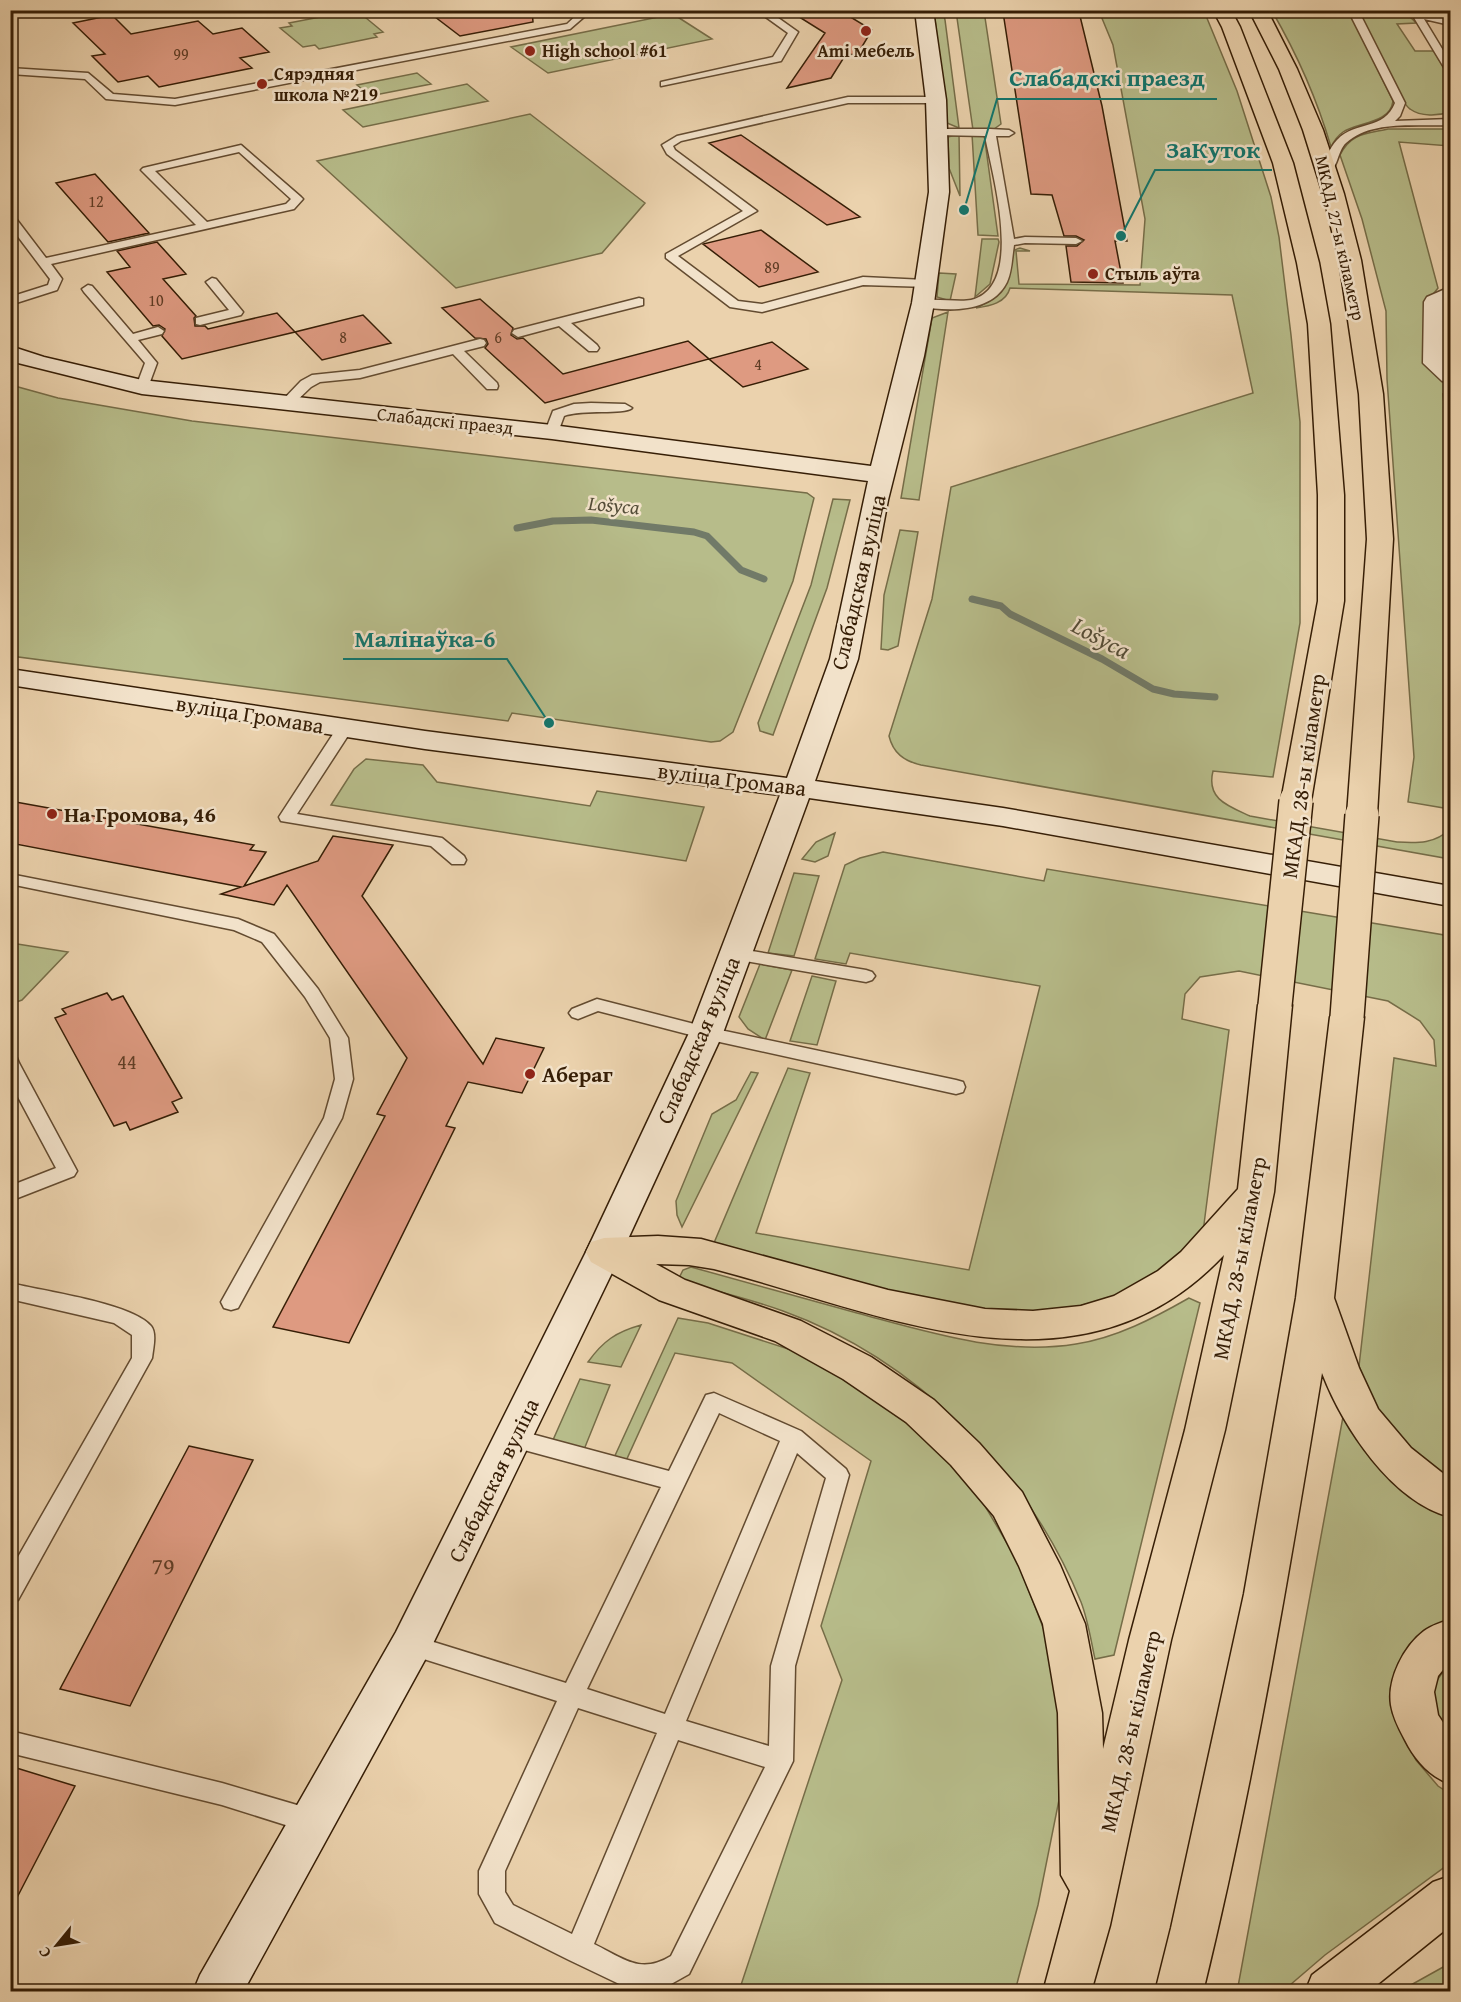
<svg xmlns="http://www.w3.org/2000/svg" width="1461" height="2002" viewBox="0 0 1461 2002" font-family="'Gentium Book Plus',serif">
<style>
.green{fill:#b7bc8a;stroke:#766d48;stroke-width:1.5}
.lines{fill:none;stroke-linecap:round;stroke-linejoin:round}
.stream{stroke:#717a68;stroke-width:7}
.building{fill:#de9a81;stroke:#361e06;stroke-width:1.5}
.lane-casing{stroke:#634b30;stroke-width:3}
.street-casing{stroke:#634b30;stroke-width:3}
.secondary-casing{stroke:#361e06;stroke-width:3}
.highway-casing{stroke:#361e06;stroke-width:3}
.lane{fill:#f2e2ca;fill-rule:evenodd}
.street{fill:#f2e2ca;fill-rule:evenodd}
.secondary{fill:#f2e2ca;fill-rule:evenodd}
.highway{fill:#ebd2ad;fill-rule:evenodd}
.highway-bridge-casing{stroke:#361e06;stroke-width:36;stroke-linecap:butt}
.highway-bridge{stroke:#ebd2ad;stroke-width:33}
.poi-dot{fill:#8f2418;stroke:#f2e2ca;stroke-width:2}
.labels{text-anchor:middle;stroke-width:5;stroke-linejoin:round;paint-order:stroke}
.far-number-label{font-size:16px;fill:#603d25}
.far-poi-label{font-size:18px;font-weight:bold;fill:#361e06;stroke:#f2e2ca;text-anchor:start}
.far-street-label{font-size:18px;fill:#361e06;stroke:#f2e2ca}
.far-water-label{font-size:20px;font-style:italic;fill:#534c37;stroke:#f2e2ca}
.number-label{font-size:20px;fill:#603d25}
.street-label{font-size:22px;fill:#361e06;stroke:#f2e2ca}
.poi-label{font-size:22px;font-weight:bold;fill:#361e06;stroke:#f2e2ca;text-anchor:start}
.water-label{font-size:24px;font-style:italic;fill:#534c37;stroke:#f2e2ca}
.near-number-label{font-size:24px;fill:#603d25}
.leader{fill:none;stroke:#0f766e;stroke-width:2}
.callout-dot{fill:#0f766e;stroke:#f2e2ca;stroke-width:2}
.callout-label{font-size:24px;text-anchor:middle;font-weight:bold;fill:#0f766e;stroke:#f2e2ca;stroke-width:5;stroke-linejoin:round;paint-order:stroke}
</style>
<rect width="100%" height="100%" fill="#ebd2ad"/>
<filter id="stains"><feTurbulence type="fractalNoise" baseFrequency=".00333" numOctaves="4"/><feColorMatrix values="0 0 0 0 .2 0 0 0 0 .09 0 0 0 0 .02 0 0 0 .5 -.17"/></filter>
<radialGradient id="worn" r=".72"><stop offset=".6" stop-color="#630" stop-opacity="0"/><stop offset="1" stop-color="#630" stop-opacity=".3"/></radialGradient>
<path class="green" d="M1346 10 1352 17 1393 101C1390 124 1358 122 1343 132 1337 136 1334 141 1331 147 1317 99 1297 54 1272 11Z
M934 11H943L945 20 959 128 947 123Z
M956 11H984L1001 124 994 129 973 130Z
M1099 11H1204L1237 91 1271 197 1279 237 1291 335 1300 422V623L1273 777 1213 771C1206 799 1228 806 1250 816L1397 842C1418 843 1435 844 1450 829V859L921 765C904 761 893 753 889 736L932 599 951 487 1253 393 1232 295 1010 288C1006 303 990 306 976 308L993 299 999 291 1014 250 1020 248 1030 251H1016L1019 284 1140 285 1145 219 1113 45Z
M1356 11C1374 9 1405 8 1416 23L1397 24 1415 51H1434L1450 78V112C1438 116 1421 117 1410 109 1400 103 1364 27 1356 11Z
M346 12 351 15 360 13 383 32 374 34 377 37 319 49 315 45 303 47 280 28 292 26 289 23Z
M673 14 712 39 548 73 511 47Z
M417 73 431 84 370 96 357 85Z
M467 84 488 101 363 127 343 110Z
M530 114 645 203 602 253 456 288 317 161Z
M1388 129H1450V146L1399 142 1438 288 1427 302 1426 366 1450 384V393L1443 394 1450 464V809L1408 802 1414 757 1387 379 1386 311 1362 219 1340 155C1351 133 1366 134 1388 129Z
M959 134 960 196 949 168 948 137Z
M972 134H984L998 236 978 235Z
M982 239H998L999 242 990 284 975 297Z
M939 273 956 274 950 301 937 297Z
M948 312 919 500 901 498 932 318Z
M11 385 58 398 192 421 807 493 814 498 793 581 733 732 720 741 711 742 512 713 508 721 11 656Z
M833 499 850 500 827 588 773 735 760 731 758 723 811 585Z
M900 530 918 532 898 646 888 650 881 649 884 595Z
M366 759 423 765 437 782 590 806 597 791 704 807 686 861 331 805 354 769Z
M835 833 828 856 815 862 802 859 816 842Z
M883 852 1044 881 1047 869 1450 936V1488L1438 1481 1396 1442 1358 1375 1394 1058 1436 1066 1434 1040 1420 1021 1388 1001 1239 971 1200 977 1185 994 1182 1019 1229 1030 1203 1232 1174 1264 1140 1284 1107 1299 1074 1307 1036 1313 992 1314 711 1250 788 1068 810 1073 756 1233 969 1270 1040 986 850 953 846 964 815 959 845 865 860 858Z
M794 873 819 876 794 956 768 953Z
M11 943 68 952 22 1000 11 1004Z
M760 964 792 970 765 1040 748 1029 739 1017Z
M812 976 836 981 817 1045 790 1041Z
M751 1072 758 1073 682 1227 677 1215 676 1201 712 1114 736 1100Z
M691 1267C746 1282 802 1298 857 1313 928 1332 1002 1356 1076 1344 1116 1338 1154 1318 1189 1298L1200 1303 1114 1655 1095 1659C1091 1641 1088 1620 1081 1602 1028 1472 916 1359 783 1311 750 1299 716 1291 682 1282L680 1276 683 1270Z
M678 1318 708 1323 810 1356 879 1400 937 1449 982 1501 1017 1560 1044 1630 1058 1708 1059 1800 1038 1905 1015 1991H739L842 1680 821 1626 871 1461 732 1363 675 1353 625 1463 613 1460Z
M641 1325 621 1367 588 1362C603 1341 616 1332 641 1325Z
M580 1379 610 1385 581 1457 553 1440Z
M1345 1406 1433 1504 1450 1516V1619L1417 1637 1401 1665 1398 1724 1416 1760 1438 1786 1450 1794V1863L1325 1955 1283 1991 1237 1992Z
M1450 1664V1744C1443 1735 1430 1703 1432 1691 1434 1681 1444 1671 1450 1664Z
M1450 1962V1991H1400L1445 1966Z"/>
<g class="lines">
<path class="stream" d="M517 528 553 521 591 520 694 532 707 536 741 570 764 579
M972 599 1001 606 1010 614 1102 659 1153 689 1174 694 1215 697"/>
</g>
<path class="building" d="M426 10H532L533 22 460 36Z
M788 10H839L872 30 857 55 846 54 831 78 787 88 825 33Z
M1003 12H1079L1102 106 1127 241H1115L1123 283 1071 282 1066 246H1077L1084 240 1076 236H1064L1052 195 1031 194Z
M112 15 131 34 198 21 213 34 242 28 269 52 240 58 252 68 159 87 148 76 118 82 92 56 105 54 73 23Z
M741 135 860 217 827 225 709 143Z
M95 174 149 233 108 242 56 183Z
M761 230 818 272 759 287 703 244Z
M157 242 186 274 163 279 196 316 194 318 195 326H205L208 329 277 313 295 332 182 359 162 336 165 329 159 325 153 326 107 272 130 267 117 251Z
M480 299 513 328 511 335 517 339 523 338 563 374 688 341 709 359 545 403 485 348 488 344 486 339 475 338 442 308Z
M363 315 391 343 322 360 295 332Z
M772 342 808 369 743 387 709 359Z
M10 801 254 845 250 850 266 852 244 886 318 861 333 836 393 845 362 896 483 1064 496 1038 544 1048 522 1093 468 1082 446 1126 455 1128 349 1343 273 1327 385 1116 377 1114 407 1058 287 885 274 905 221 894 241 887 10 843Z
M107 993 112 1000 123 996 182 1098 172 1102 178 1112 130 1130 126 1122 114 1126 55 1018 66 1014 62 1009Z
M189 1446 253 1460 130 1706 60 1689Z
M10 1766 75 1786 10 1911Z"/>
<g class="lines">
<defs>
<path id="lane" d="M582 10H592L570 29 175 105 106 99 85 79 10 74V68L88 73 113 94 175 99 567 24Z
M756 10H767L798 32 781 61 661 86V82L773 57 788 33Z
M1348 10H1358L1405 103 1400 116 1395 121 1450 119V125C1418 127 1372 119 1346 143 1337 151 1338 170 1327 173L1321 170C1326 160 1329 148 1337 140 1356 120 1384 131 1395 103Z
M1394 10H1419L1450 19V25L1424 19 1450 62V72L1445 69 1413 16Z
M848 97H936L941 100 936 103H848L681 141 673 146 675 150 757 211 678 256 738 301 762 304 863 277 925 280 931 284 929 287 863 285 762 312 730 307 666 258V254L743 211 667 154 662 145 677 136Z
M990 129 1009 130 1014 133 1009 136H996L1014 239 1025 237 1076 238 1082 241 1076 244 1025 243 1014 245C1012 257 1012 271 1007 282 992 313 948 312 919 306L917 303C925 296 957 303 971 300 1026 287 992 174 985 136L937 135 932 132 937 129Z
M241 145 301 197 303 199 294 209 51 264 62 279 57 290 10 305V297L48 285 50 279 10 226V215L14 216 46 258 196 225 141 170 143 168ZM239 152 291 199 286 204 207 222 155 171Z
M212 278 216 279 243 312 241 315 200 325 196 324V318L229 310 206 282Z
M88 285 92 286 133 334 158 327 164 331 162 334 138 340 157 363 147 390H137L136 387 145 363 84 292 82 289Z
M639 298 643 299V305L571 323 597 345 599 348 597 351H589L559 326 518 337 512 333 514 330Z
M480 339 484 340 486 343 484 346 464 351 497 383 498 386 497 389H487L453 354 360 378 320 382 311 387 290 407H280L279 404 301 381 312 375 360 370Z
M591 403 625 404 632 408C624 415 582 409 564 416L557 435H547L545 432 553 411 574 404Z
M345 723 353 728 297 814 436 837 442 838 464 856 466 860 464 864H452L431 846 281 821 279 817 337 728Z
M10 874 238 919 274 934 318 989 348 1038 353 1079 342 1118 238 1308 231 1310 224 1308 221 1302 324 1118 335 1079 330 1038 305 997 262 942 234 930 10 884Z
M734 948 866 970 872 972 875 976 872 980 866 982 728 958 725 954 728 950Z
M597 999 706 1027 956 1080 963 1082 965 1087 963 1092 956 1094 706 1039 598 1011 578 1019 572 1017 569 1013 572 1009Z
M10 1057 17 1058 19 1063 77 1171 74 1176 10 1201V1186L56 1168 10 1082Z
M10 1283C42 1291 132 1303 151 1326 157 1333 153 1349 152 1358L18 1600 10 1603V1571L132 1358V1335L114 1323 10 1299Z
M714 1393 801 1431 846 1469 849 1475 795 1666 793 1761 689 1974 664 1988 636 1992 569 1960 495 1923 479 1894V1871L557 1701 411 1655 403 1652 399 1645 403 1638 411 1635 566 1683 661 1487 513 1447 505 1444 502 1438 505 1432 513 1429 669 1471 706 1395ZM719 1413 780 1441 665 1714 587 1689ZM797 1453 826 1478 771 1666 769 1746 686 1721ZM578 1708 657 1733 572 1934 513 1905 505 1892V1871ZM678 1740 765 1767 671 1956C640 1975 623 1958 594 1944Z
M10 1731 222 1783 314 1810 323 1814 326 1822 323 1830 314 1834 222 1805 10 1753Z"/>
<path id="street" d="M1450 287V303L1446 305 1447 361 1450 364V383L1442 381 1423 363 1424 302 1427 297Z"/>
<path id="secondary" d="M915 10H933L946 100 949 192 934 303 924 356 888 500 858 659 815 781 1003 808 1450 886V906L1003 826 809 798 723 1033 622 1252 426 1658 243 1992H193L200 1975 396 1632 586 1252 689 1033 780 795 425 749 10 685V669L425 731 787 778 830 659 868 481 552 439 142 394 10 361V346L44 357 142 380 552 425 871 466 912 303 929 192 926 100Z"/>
<path id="highway" d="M1213 10H1231L1240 27 1293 163 1319 263 1330 324 1344 495V601L1311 801 1307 807 1296 810 1285 807 1281 801 1318 601V495L1308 324 1297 263 1273 163 1222 27Z
M1249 10H1267L1297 69 1323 130 1344 194 1361 260 1383 394 1393 539 1377 815 1373 822 1362 824 1351 822 1347 815 1367 539 1359 394 1339 260 1323 194 1303 130 1279 69Z
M1275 994 1287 997 1292 1005 1274 1192 1225 1430 1171 1640 1110 1925 1091 1992H1043L1070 1891 1061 1875 1058 1713 1043 1624 1019 1566 994 1516 951 1465 906 1422 843 1379 775 1341 659 1300 591 1262 586 1252 591 1242 604 1238 658 1236 701 1239 888 1290 985 1309 1033 1311 1081 1306 1114 1296 1158 1271 1181 1252 1238 1189 1258 1005 1263 997ZM1224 1255 1185 1430 1129 1640 1103 1749 1102 1713 1085 1624 1060 1565 1022 1492 979 1443 934 1400 871 1357 801 1321 685 1280 656 1264 689 1265 714 1269C884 1313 1079 1409 1224 1255Z
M1347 1006 1359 1009 1364 1017 1334 1298 1359 1368 1378 1409 1411 1448 1450 1479V1517C1391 1501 1343 1427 1322 1373 1288 1580 1253 1787 1203 1992H1155L1171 1928 1244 1594 1296 1298 1330 1017 1335 1009Z
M1450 1619V1661L1438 1676 1434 1692 1438 1715 1450 1733V1784C1429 1776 1415 1760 1405 1740 1399 1729 1393 1717 1391 1705 1387 1679 1404 1646 1424 1631 1432 1625 1441 1623 1450 1619Z
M1450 1876V1926L1368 1992H1305L1312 1975 1433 1882Z"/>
</defs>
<use href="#lane" class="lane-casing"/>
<use href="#street" class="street-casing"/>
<use href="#secondary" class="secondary-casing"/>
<use href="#highway" class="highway-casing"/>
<use href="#lane" class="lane"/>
<use href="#street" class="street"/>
<use href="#secondary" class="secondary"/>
<use href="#highway" class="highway"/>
<defs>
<path id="highway-bridge" d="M1275 1005 1296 801
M1347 1017 1362 815"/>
</defs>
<use href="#highway-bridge" class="highway-bridge-casing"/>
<use href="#highway-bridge" class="highway-bridge"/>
</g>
<g class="poi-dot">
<circle cx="866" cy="31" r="6"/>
<circle cx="530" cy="51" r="6"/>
<circle cx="262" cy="84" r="6"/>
<circle cx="1093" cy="274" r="6"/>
<circle cx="52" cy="814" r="6"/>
<circle cx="530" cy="1074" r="6"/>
</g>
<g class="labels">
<g class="far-number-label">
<text x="181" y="60">99</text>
<text x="96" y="207">12</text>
<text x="772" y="273">89</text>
<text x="156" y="306">10</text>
<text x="343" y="343">8</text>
<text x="498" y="343">6</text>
<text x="758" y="370">4</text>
</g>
<g class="far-poi-label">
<text x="542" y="57">High school #61</text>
<text x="866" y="57" text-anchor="middle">Ami мебель</text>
<text x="274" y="80">Сярэдняя<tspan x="274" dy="21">школа №219</tspan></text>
<text x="1105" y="280">Стыль аўта</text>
</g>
<g class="far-street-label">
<text transform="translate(1340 238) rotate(77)" y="6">МКАД, 27-ы кіламетр</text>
<text transform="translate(445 421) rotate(6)" y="6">Слабадскі праезд</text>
</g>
<g class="far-water-label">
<text transform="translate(614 505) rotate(5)" y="7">Lošyca</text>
</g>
<g class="number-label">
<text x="127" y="1069">44</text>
</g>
<g class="street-label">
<text transform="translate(858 582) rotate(-77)" y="8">Слабадская вуліца</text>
<text transform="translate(250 714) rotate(9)" y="8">вуліца Громава</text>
<text transform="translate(1303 776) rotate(-82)" y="8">МКАД, 28-ы кіламетр</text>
<text transform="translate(732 779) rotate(7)" y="8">вуліца Громава</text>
<text transform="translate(698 1040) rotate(-67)" y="8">Слабадская вуліца</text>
<text transform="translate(1239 1258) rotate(-79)" y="8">МКАД, 28-ы кіламетр</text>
<text transform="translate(493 1480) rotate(-64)" y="8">Слабадская вуліца</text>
<text transform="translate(1130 1731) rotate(-77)" y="8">МКАД, 28-ы кіламетр</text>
</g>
<g class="poi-label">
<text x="64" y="822">На Громова, 46</text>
<text x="542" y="1082">Абераг</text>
</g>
<g class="water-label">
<text transform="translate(1101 638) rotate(28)" y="8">Lošyca</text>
</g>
<g class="near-number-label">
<text x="163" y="1574">79</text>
</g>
</g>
<path class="leader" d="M964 210L997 99H1217M1121 236L1155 170H1272M549 723L507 659H343"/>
<g class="callout-dot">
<circle cx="964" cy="210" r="6"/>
<circle cx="1121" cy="236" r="6"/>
<circle cx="549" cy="723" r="6"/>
</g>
<g class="callout-label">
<text x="1107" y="86">Слабадскі праезд</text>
<text x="1213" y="158">ЗаКуток</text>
<text x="425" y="647">Малінаўка-6</text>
</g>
<rect width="1461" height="2002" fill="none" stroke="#ebd2ad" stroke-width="36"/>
<rect x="12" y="12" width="1437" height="1978" fill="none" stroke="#361e06" stroke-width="3"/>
<rect x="18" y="18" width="1425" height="1966" fill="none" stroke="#361e06" stroke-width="1.5"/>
<g transform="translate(57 1945) rotate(240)" stroke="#f2e2ca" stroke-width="4.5" paint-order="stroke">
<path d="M0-4.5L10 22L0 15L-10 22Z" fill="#361e06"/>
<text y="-9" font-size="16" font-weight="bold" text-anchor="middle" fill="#361e06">С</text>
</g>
<rect width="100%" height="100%" filter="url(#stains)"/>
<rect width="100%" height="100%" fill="url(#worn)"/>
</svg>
